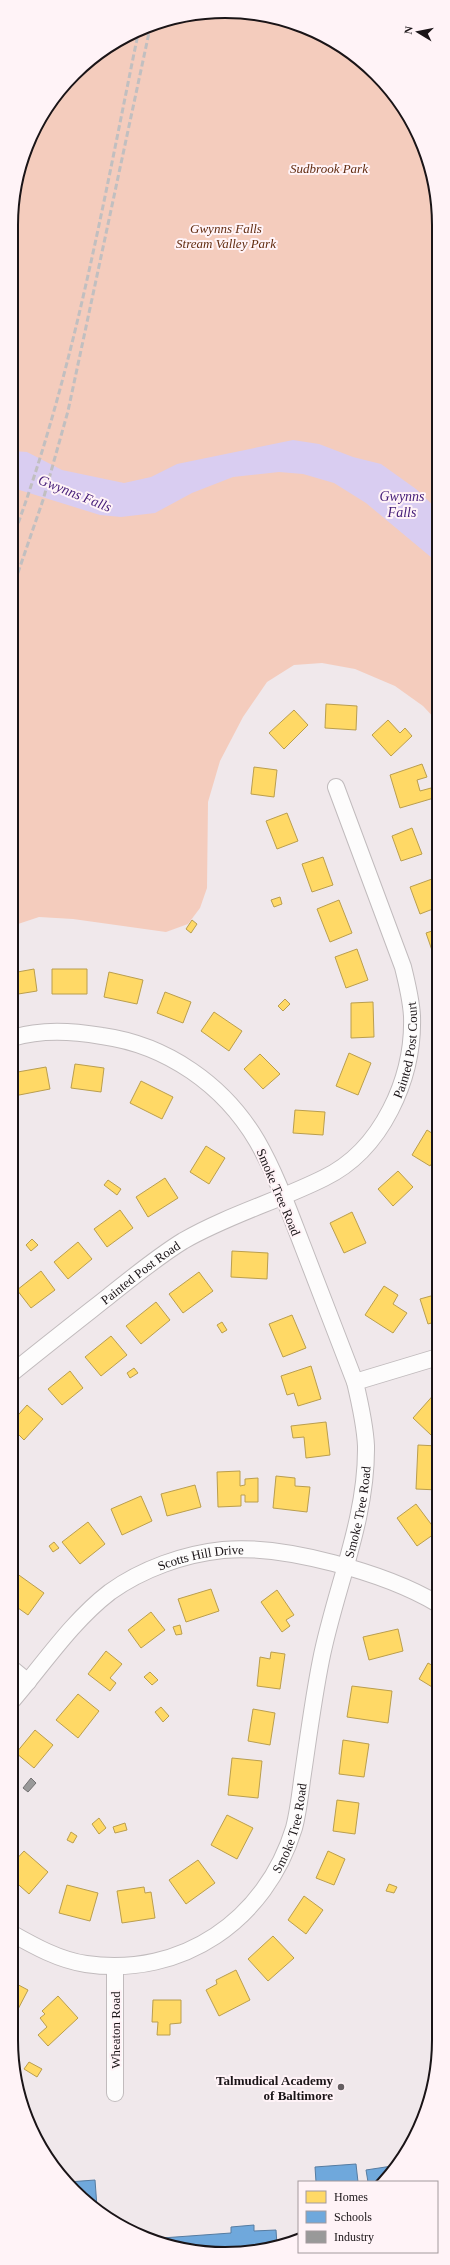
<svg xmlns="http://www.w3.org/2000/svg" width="450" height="2265" viewBox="0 0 450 2265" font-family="Georgia,serif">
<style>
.green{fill:#f4ccbd}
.water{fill:#d9cdf1}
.homes{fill:#ffd966;stroke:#ba9e4e}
.schools{fill:#6fa8dc;stroke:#567ca1}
.industry{fill:#999;stroke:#737172}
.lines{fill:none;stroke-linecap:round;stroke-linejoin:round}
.street-casing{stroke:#c1bbbd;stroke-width:18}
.street{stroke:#fdfcfc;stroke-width:16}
.rail{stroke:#c1bfc0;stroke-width:3;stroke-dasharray:6 3;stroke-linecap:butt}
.poi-dot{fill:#655e61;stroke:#fff3f7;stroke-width:1.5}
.labels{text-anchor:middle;stroke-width:4;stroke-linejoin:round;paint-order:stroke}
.park-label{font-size:13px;font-style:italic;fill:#622c10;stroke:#fff3f7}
.street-label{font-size:13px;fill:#1a1417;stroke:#fff3f7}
.poi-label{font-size:13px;font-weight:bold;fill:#1a1417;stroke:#fff3f7;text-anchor:end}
.water-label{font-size:14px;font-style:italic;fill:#431b77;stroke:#fff3f7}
.rim{fill:none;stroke:#1a1417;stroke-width:2}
</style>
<rect width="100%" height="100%" fill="#f0e8eb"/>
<path class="green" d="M253 13 319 33 376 74 423 143 439 211 438 722 423 706 395 686 355 669 322 663 294 665 267 682 243 717 220 761 208 802 207 888 200 908 188 924 166 932 73 919 39 917 12 926 13 197 40 118 95 55 169 18Z"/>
<path class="water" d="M293 440 319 444 353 457 381 464 416 489 438 510V563L366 503 334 483 303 474 279 472 233 477 192 493 155 513 121 517 100 515 13 488V451L27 452 62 470 124 483 151 477 177 464Z"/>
<path class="homes" d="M326 704 357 706 356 730 325 728Z
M294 710 308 725 284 749 269 733Z
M388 720 400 733 405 728 412 736 391 756 372 735Z
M422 764 427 777 417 780 420 791 431 788 434 798 400 808 390 775Z
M254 767 277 770 274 797 251 794Z
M287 813 298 841 277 849 266 821Z
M412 828 422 854 401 861 392 836Z
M323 857 333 885 312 892 302 864Z
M432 879 438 897V907L420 914 410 887Z
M280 897 282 904 274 907 271 900Z
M339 900 352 933 330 942 317 909Z
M192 920 197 924 191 933 186 929Z
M438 929V958L435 959 426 933Z
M357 949 368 980 346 988 335 957Z
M34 969 37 991 12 995V973Z
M52 969H87V994H52Z
M109 972 143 980 137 1004 104 997Z
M165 992 191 1002 183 1023 157 1013Z
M285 999 290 1004 283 1011 278 1006Z
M373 1002 374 1037 351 1038V1003Z
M214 1012 242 1031 229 1051 201 1031Z
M349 1053 371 1063 358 1095 336 1086Z
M260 1054 280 1074 263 1089 244 1069Z
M75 1064 104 1068 101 1092 71 1088Z
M46 1067 50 1089 14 1096 12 1073Z
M141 1081 173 1097 162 1119 130 1103Z
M295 1110 325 1112 323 1135 293 1133Z
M427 1130 438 1137V1154L430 1166 412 1155Z
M206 1146 225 1158 209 1184 190 1172Z
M398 1171 413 1187 393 1206 378 1189Z
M165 1178 178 1198 148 1217 136 1197Z
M108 1180 121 1189 117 1195 104 1185Z
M120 1210 133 1228 107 1247 94 1229Z
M352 1212 366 1243 344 1253 330 1223Z
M32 1239 38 1245 31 1251 26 1245Z
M78 1242 92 1259 68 1279 54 1262Z
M232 1251 268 1253 267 1279 231 1277Z
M41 1271 55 1290 31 1308 17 1290Z
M199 1272 213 1291 183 1313 169 1294Z
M384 1286 398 1295 393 1304 407 1313 393 1333 365 1315Z
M438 1294V1321L428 1324 420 1299Z
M156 1302 170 1320 141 1344 126 1326Z
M292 1315 306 1348 283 1357 269 1324Z
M222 1322 227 1330 222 1333 217 1325Z
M111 1336 127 1355 101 1376 85 1357Z
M311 1366 321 1399 298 1406 294 1393 287 1395 281 1376Z
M134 1368 138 1373 130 1378 127 1373Z
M70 1371 83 1388 62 1405 48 1389Z
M437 1391 438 1428 431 1435 413 1418Z
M27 1405 43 1419 24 1440 12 1428V1422Z
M326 1422 330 1455 306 1458 304 1437 293 1438 291 1426Z
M418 1445 438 1446V1490L416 1489Z
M240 1471V1486L245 1485V1479L258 1478V1502H245V1495H241V1506L218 1507 217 1472Z
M276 1476 295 1478V1486L310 1487 307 1512 273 1508Z
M195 1485 201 1507 167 1516 161 1494Z
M141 1496 152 1521 122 1535 111 1509Z
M416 1504 437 1532 417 1546 397 1518Z
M88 1522 105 1544 80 1564 62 1542Z
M54 1542 59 1548 53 1552 49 1546Z
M16 1573 44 1593 28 1615 11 1603V1580Z
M211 1589 219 1611 186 1622 178 1599Z
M277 1590 294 1615 286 1620 290 1626 282 1632 261 1602Z
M151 1612 165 1630 141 1648 128 1630Z
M180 1625 182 1634 176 1635 173 1627Z
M398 1629 403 1651 369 1660 363 1637Z
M106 1651 122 1664 110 1678 116 1683 110 1691 88 1674Z
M271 1652 285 1654 280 1689 257 1686 260 1657 270 1659Z
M428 1663 437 1668V1690L419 1679Z
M150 1672 158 1680 152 1685 144 1677Z
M352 1686 392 1691 388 1723 347 1717Z
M78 1694 99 1711 78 1738 56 1720Z
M161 1707 169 1716 163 1722 155 1712Z
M253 1709 275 1713 270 1745 248 1741Z
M35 1730 53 1745 34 1768 16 1753Z
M343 1740 369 1744 364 1777 339 1774Z
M232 1758 262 1761 258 1798 228 1795Z
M337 1800 359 1803 355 1834 333 1831Z
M227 1815 253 1828 237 1859 211 1845Z
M99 1818 106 1828 99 1834 92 1824Z
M125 1823 127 1830 115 1833 113 1827Z
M71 1832 77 1836 73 1843 67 1840Z
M24 1851 48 1872 29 1894 11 1878V1865Z
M328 1851 345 1859 334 1885 316 1878Z
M198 1860 215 1883 186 1904 169 1880Z
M389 1884 397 1887 394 1893 386 1891Z
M67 1885 98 1893 90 1921 59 1913Z
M144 1887 145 1893 151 1892 155 1918 122 1923 117 1891Z
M304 1896 323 1910 306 1934 288 1920Z
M273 1936 294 1958 268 1981 248 1959Z
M236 1970 250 2000 219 2016 206 1990 217 1984 216 1980Z
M11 1981 28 1990 15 2015 11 2013Z
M58 1996 78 2018 48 2046 38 2035 47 2027 40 2018 45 2014 42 2011Z
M153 2000H181V2023L170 2024V2035H157L158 2022H152Z
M29 2062 42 2069 37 2077 24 2069Z"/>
<path class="schools" d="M356 2164 358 2182H316L315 2167Z
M392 2166V2169L382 2182H368L366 2170Z
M95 2180 97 2207 74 2191 68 2182Z
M254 2225V2231L276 2230 277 2245 211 2254 148 2239 231 2233V2227Z"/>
<path class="industry" d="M31 1778 36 1783 28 1792 23 1788Z"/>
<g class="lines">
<defs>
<g id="street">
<path id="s1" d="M12 1373C44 1347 76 1322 109 1296 133 1277 157 1257 183 1241 228 1215 278 1201 324 1178 382 1150 414 1078 412 1016 411 999 407 983 403 967L336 787"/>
<path d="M355 1382 438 1357"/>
<path d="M11 1668 28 1682"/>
<path id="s2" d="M11 1702C43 1665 71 1622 110 1592 142 1569 184 1554 223 1550 283 1544 386 1573 438 1604"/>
<path id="s3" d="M11 1933C34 1946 59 1960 86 1964 182 1978 266 1920 294 1828 298 1813 300 1796 302 1780 308 1740 313 1700 321 1660 335 1589 367 1520 366 1446 365 1425 360 1403 355 1382 338 1337 320 1292 303 1247 289 1211 276 1174 257 1141 224 1085 167 1045 102 1036 72 1031 42 1029 12 1038"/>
<path d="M115 2093V1966"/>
</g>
</defs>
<use href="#street" class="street-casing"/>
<use href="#street" class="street"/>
<path class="rail" d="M12 540C73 377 103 204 138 34
M12 590 43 500 68 411 150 28"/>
</g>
<circle class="poi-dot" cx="341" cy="2087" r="4"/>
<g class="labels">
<g class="park-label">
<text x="329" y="173">Sudbrook Park</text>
<text x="226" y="233">Gwynns Falls<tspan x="226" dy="15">Stream Valley Park</tspan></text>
</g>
<g class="street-label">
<text dy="5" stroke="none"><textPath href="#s1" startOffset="530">Painted Post Court</textPath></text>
<text transform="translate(279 1192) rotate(67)" y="5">Smoke Tree Road</text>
<text dy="5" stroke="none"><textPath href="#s1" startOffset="163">Painted Post Road</textPath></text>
<text dy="5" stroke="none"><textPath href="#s3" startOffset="676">Smoke Tree Road</textPath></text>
<text dy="5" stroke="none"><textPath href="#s2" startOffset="247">Scotts Hill Drive</textPath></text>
<text dy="5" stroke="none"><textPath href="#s3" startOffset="352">Smoke Tree Road</textPath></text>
<text transform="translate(115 2030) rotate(-90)" y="5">Wheaton Road</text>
</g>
<g class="poi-label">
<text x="333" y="2085">Talmudical Academy<tspan x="333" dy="15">of Baltimore</tspan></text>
</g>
<g class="water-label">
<text transform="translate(75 493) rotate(22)" y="5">Gwynns Falls</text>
<text x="402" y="501">Gwynns<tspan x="402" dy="16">Falls</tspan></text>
</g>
</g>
<path d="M0 0H450V2265H0ZM225 18H225A207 207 0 0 1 432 225V2040A207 207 0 0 1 225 2247H225A207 207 0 0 1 18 2040V225A207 207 0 0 1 225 18Z" fill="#fff3f7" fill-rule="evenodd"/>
<path class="rim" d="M225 18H225A207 207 0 0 1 432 225V2040A207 207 0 0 1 225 2247H225A207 207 0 0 1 18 2040V225A207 207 0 0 1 225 18Z"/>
<rect x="298" y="2181" width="140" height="72" fill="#fff3f7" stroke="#a39a9d"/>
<rect x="306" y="2191" width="20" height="12" fill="#ffd966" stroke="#a39a9d"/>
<text x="334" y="2201" font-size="12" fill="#1a1417">Homes</text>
<rect x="306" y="2211" width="20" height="12" fill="#6fa8dc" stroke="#a39a9d"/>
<text x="334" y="2221" font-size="12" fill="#1a1417">Schools</text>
<rect x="306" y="2231" width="20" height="12" fill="#999999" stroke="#a39a9d"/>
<text x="334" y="2241" font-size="12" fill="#1a1417">Industry</text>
<g transform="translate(418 32) rotate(280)" stroke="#fff3f7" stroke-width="3" paint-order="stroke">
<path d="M0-3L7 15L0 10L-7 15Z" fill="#1a1417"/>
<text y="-6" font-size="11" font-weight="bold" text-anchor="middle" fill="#1a1417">N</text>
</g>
</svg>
